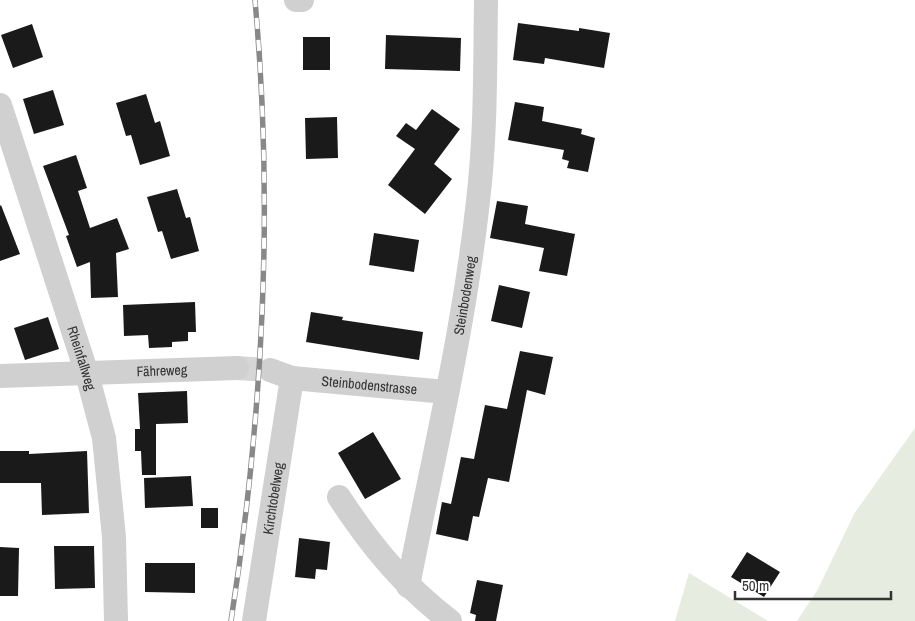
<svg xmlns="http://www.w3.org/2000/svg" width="915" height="621" viewBox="0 0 915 621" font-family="'Archivo Narrow',sans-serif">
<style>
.green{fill:#e6ecdf}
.building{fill:#1a1a1a}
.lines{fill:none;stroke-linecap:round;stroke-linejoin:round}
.minor-tunnel{stroke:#d6d6d6;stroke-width:24;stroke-dasharray:24 12;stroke-linecap:butt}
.minor{stroke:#d0d0d0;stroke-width:24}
.rail-casing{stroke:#888;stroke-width:5.5}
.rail{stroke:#fff;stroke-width:4;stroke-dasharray:11;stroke-linecap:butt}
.labels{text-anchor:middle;stroke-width:5;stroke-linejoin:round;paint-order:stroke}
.street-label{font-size:14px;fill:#333;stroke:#fff}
</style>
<rect width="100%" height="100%" fill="#fff"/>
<path class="green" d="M915 428V621H797L818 589 854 514Z
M689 573 768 621H675Z"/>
<path class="building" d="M518 23 579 31V28L610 33 604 68 545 58 544 64 513 60Z
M32 24 43 57 13 68 1 35Z
M386 35 461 38 460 71 385 69Z
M303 37H330V70H303Z
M53 90 64 125 34 134 23 99Z
M146 94 155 123 160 121 170 156 140 165 131 135 126 136 116 103Z
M515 102 544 107 542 121 582 129 581 134 595 138 588 172 567 168 569 161 562 159 564 150 508 140Z
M432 109 460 129 434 164 452 179 425 214 388 185 415 149 396 136 406 123 416 130Z
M337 117 338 158 306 159 305 118Z
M76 155 87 188 78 191 90 228 117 218 129 249 116 253 118 297 91 298 90 262 77 267 66 236 69 235 43 166Z
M177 189 186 218 190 217 199 251 171 259 162 231 158 232 147 197Z
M497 201 528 206 525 224 575 234 567 276 539 271 544 248 490 238Z
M1 205 20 254 0 261V206Z
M374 233 419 240 414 272 369 265Z
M499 285 530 292 522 328 491 321Z
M195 302 196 332H188V341L172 342V347L149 348 148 335 124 336 123 305Z
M311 312 343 317 342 320 423 332 419 360 306 342Z
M48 317 59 349 25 360 14 328Z
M520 351 553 357 545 395 527 390 509 482 488 478 479 517 473 516 468 541 436 534 442 502 451 504 461 457 474 459 485 405 507 409Z
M187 391 188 423 156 424V475H142L141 451H135V429H140L138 393Z
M373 432 401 479 365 499 338 453Z
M0 451H29V454L87 451 89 513 42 515 41 483H0Z
M191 476 193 506 145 508 144 478Z
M201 508H218V528H201Z
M299 538 330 542 327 570 316 569 315 579 295 577Z
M54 546H94L95 588 55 589Z
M0 547 19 548 18 596H0Z
M747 552 780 572 764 597 731 577Z
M145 563H195V593L145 592Z
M477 580 503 585 496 621H475L476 615 470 613Z"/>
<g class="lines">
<path class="minor-tunnel" d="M237 368 270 370"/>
<g class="minor">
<path d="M296 0H302"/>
<path id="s1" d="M0 105 87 374 104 438 114 537 116 621"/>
<path id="s2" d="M270 370 292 378 446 392"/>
<path id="s3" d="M0 376 237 368"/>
<path d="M339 497C371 546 403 585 450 621"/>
<path id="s4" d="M408 586C433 458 464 330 478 201 486 134 485 67 486 0"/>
<path id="s5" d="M254 621 292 378"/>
</g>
<defs>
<path id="rail" d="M231 621C263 416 274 207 255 0"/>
</defs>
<use href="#rail" class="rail-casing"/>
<use href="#rail" class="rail"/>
</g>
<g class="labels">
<g class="street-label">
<text dy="5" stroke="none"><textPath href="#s4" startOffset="296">Steinbodenweg</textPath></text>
<text dy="5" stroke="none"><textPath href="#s1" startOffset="266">Rheinfallweg</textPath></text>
<text dy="5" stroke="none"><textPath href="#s3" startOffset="162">Fähreweg</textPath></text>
<text dy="5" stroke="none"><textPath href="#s2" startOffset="101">Steinbodenstrasse</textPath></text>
<text dy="5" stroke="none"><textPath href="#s5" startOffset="124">Kirchtobelweg</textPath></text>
</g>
</g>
<path d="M735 591v8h156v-8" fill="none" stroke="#333333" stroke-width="2.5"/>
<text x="742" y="591" font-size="15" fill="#333333" stroke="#ffffff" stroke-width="4" paint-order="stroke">50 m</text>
</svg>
